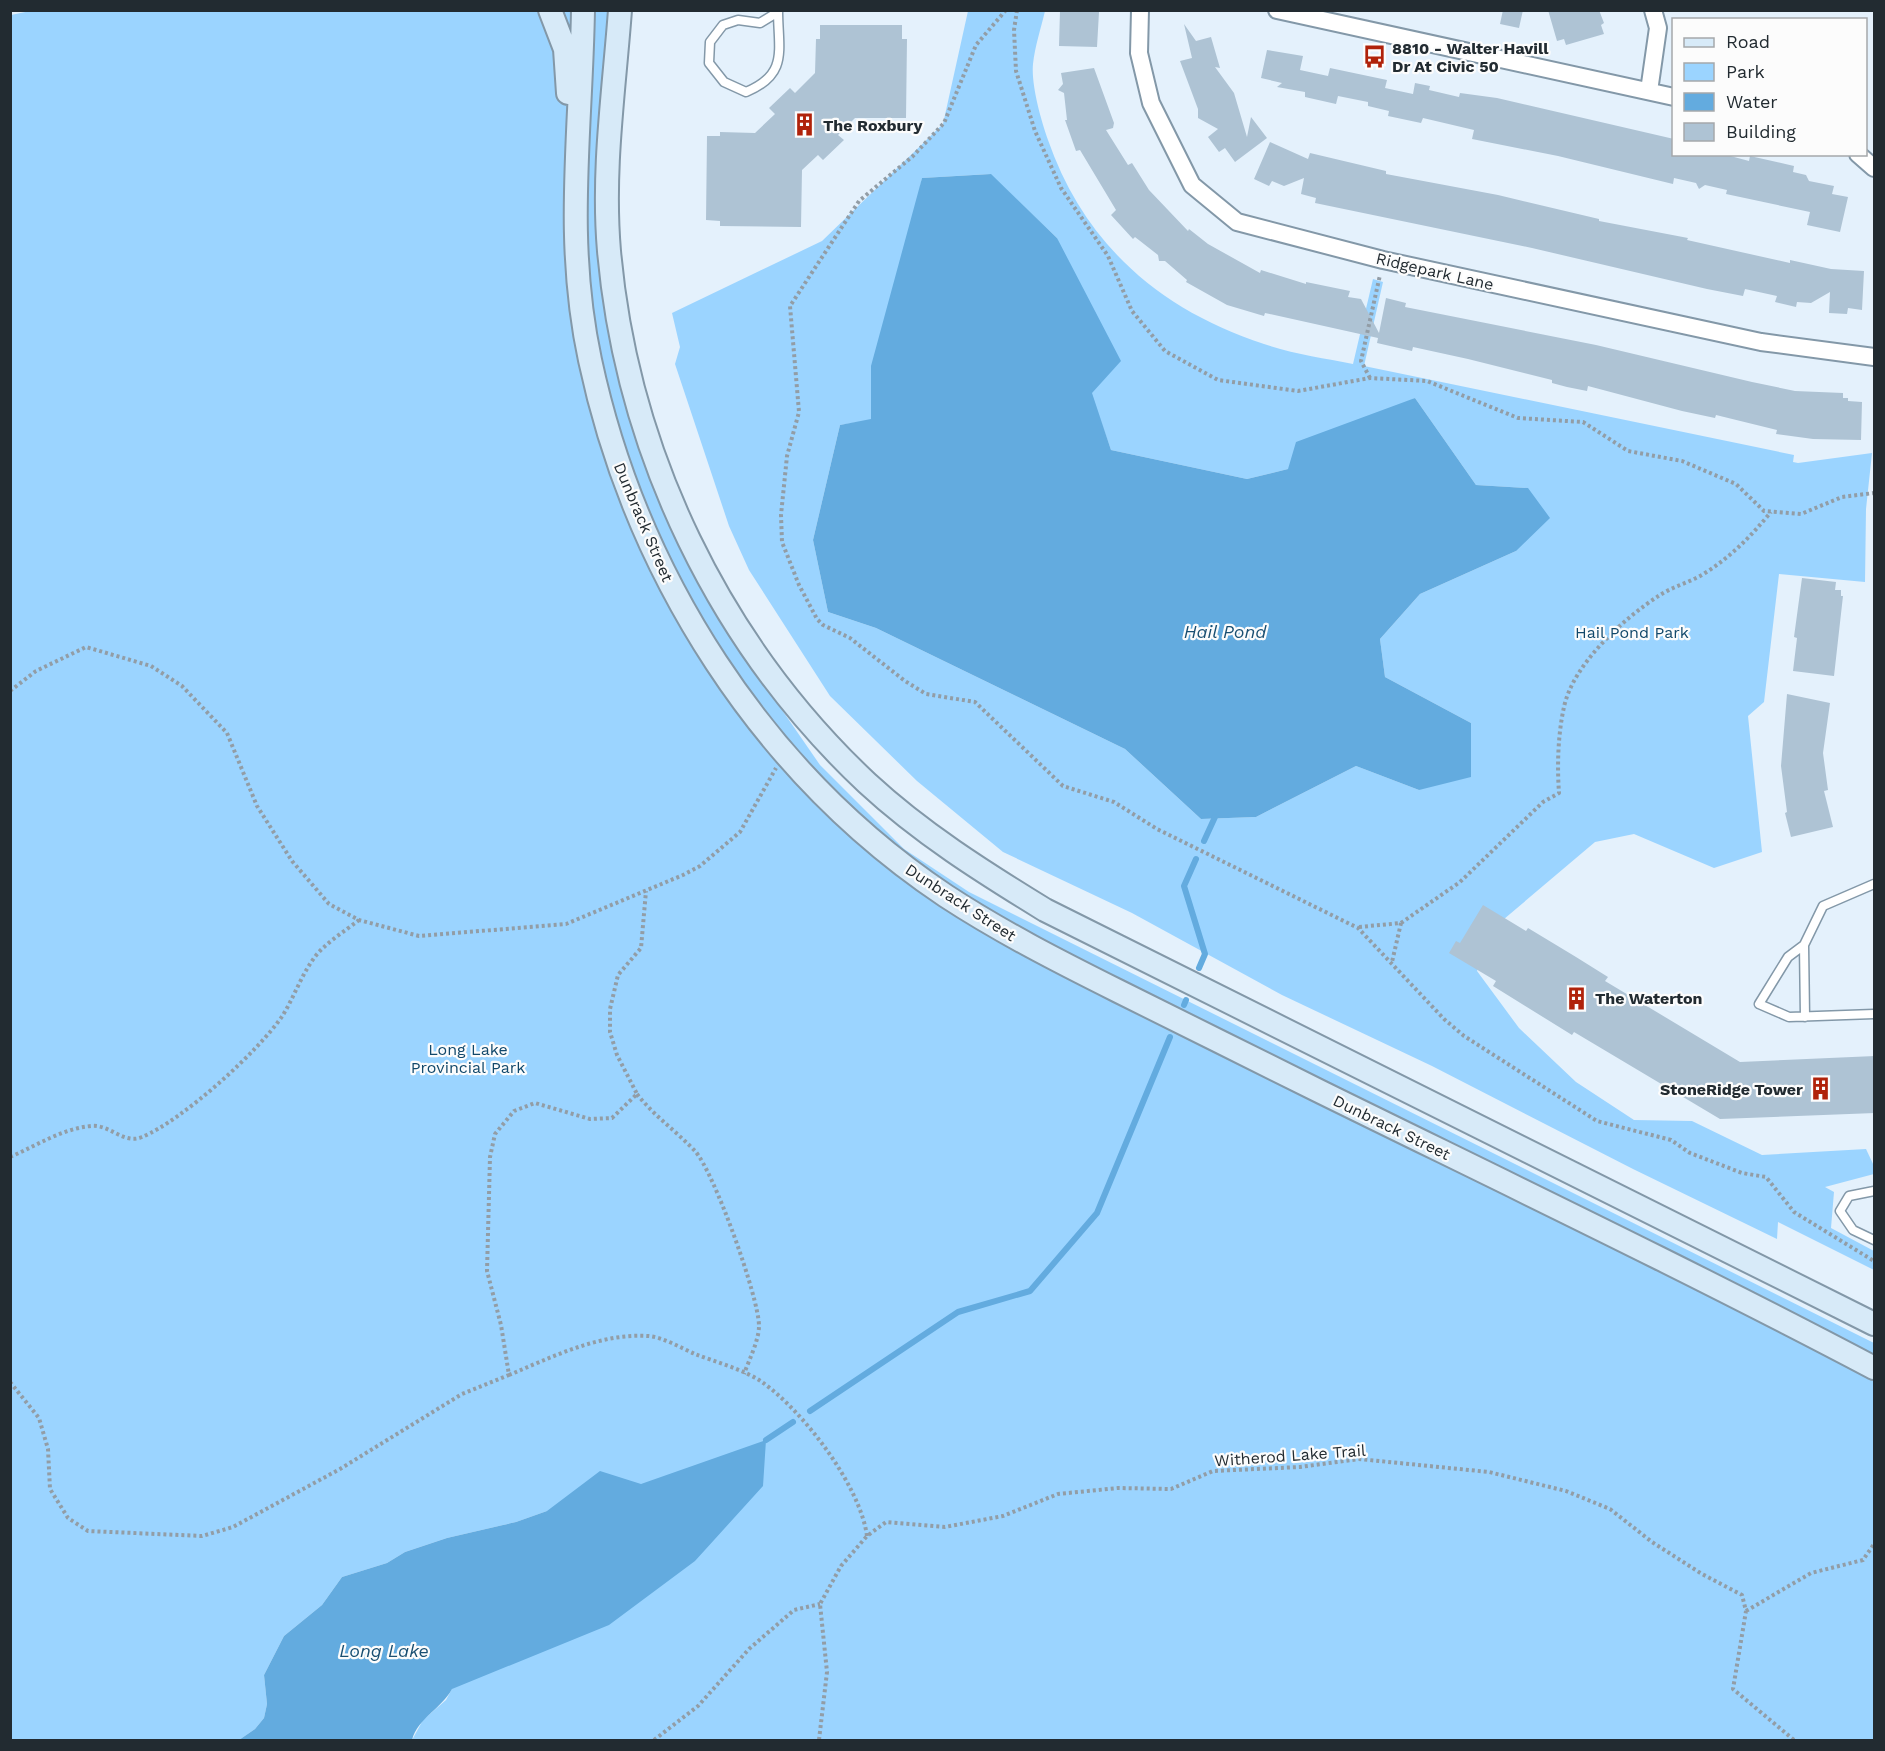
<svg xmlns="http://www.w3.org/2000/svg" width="1885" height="1751" viewBox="0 0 1885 1751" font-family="'Work Sans',sans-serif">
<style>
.green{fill:#9bd4ff;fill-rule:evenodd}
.water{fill:#63abdf}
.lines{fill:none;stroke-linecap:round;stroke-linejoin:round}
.stream{stroke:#63abdf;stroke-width:6}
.building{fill:#aec3d4}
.service-casing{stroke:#8398a8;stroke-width:11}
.minor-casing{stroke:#8398a8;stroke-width:20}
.secondary-casing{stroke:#8398a8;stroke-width:26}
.path{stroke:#929da6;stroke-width:4;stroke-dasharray:3 3;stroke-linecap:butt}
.service{stroke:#fff;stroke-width:8}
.minor{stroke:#fff;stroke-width:16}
.secondary{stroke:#d7eaf8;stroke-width:22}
.labels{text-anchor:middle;stroke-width:4.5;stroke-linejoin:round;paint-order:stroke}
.poi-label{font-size:16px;font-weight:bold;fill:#222b31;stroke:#fcfcfc;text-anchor:start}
.street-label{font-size:16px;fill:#222b31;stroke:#fcfcfc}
.park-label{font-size:16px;fill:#11486b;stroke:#fcfcfc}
.water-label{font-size:18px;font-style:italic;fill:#194f72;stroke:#fcfcfc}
</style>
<rect width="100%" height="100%" fill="#e4f1fc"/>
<path class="green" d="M35 10 612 11 619 354 753 668 820 765 904 849 969 892 1874 1343V1740H412L423 1720 446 1700 547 1511 516 1522 447 1538 405 1552 387 1563 342 1577 322 1605 284 1636 264 1675 267 1704 264 1718 255 1729 239 1740H11V15Z
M968 11H1045C1041 28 1035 46 1033 64 1031 85 1041 120 1048 140 1084 244 1160 310 1264 344 1293 354 1324 358 1353 364L1373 279 1383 282 1364 366 1794 455 1793 462 1798 463 1872 453 1866 509 1865 582 1779 574 1764 702 1748 716 1762 852 1714 868 1634 834 1595 842 1491 930 1477 971 1519 1028 1576 1082 1634 1120 1692 1121 1762 1155 1866 1149 1874 1166V1174L1825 1187 1834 1192 1831 1228 1874 1251V1270L1778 1222 1777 1239 1633 1169 1432 1066 1282 995 1132 913 1003 852 917 781 830 696 749 570 729 526 675 364 680 347 672 313 822 241 943 124ZM990 174 1057 238 1091 393 1111 450 1247 479 1288 469 1415 398 1476 485 1528 488 1516 551 1420 594 1380 639 1385 677 1471 723 1419 790 1356 766 1256 817 1201 819 1125 749 876 628 828 612 813 540 840 425 871 420 922 178Z"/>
<path class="water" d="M991 174 1057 238 1121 361 1092 393 1111 450 1247 479 1288 469 1296 442 1415 398 1476 485 1528 488 1550 518 1516 551 1420 594 1380 639 1385 677 1471 723V777L1419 790 1356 766 1256 817 1201 819 1125 749 876 628 828 612 813 540 840 425 871 419V366L922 178Z
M766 1440 763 1486 695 1561 609 1625 452 1689C441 1709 418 1718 412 1740H239L255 1729 264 1718 267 1704 264 1675 284 1636 322 1605 342 1577 387 1563 405 1552 447 1538 516 1522 547 1511 600 1471 641 1484Z"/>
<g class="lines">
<path class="stream" d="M1204 841 1215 817
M1196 859 1184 886 1205 954 1199 968
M1184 1005 1186 1000
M810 1411 958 1312 1030 1291 1097 1213 1170 1037
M766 1440 793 1422"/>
</g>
<path class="building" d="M1503 10H1523L1519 28 1500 24Z
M1548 10H1599L1604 23 1601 25 1604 34 1566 45 1564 39 1557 41Z
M1060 11 1099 12 1097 47 1059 46Z
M1184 24 1196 41 1211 37 1220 68 1215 67 1234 93 1247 137 1251 117 1267 138 1235 162 1225 148 1219 152 1208 137 1218 129 1198 118V109L1180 61 1192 58Z
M820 25H902V39H907L906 118H855L838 135 844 140 823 160 818 155 802 170 801 227 720 226V221L706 220 707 136H720V132L755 133 775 114 769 108 790 88 795 93 815 73 816 39H820Z
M1267 50 1303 56 1300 70 1328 76 1330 68 1387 80 1385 88 1413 94 1415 83 1430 86 1429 90 1459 97 1460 93 1497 98 1674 139V154H1723L1749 161 1750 156 1794 166 1793 172 1806 175 1809 181 1834 186 1832 194 1848 197 1840 232 1807 225 1810 212 1726 194 1727 190 1705 185 1699 189 1696 183 1674 178 1673 184 1558 156 1472 139 1474 130 1423 118 1421 123 1388 116 1389 111 1368 106V102L1338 96 1336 104 1305 97V92L1277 87 1282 83 1261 78Z
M1094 68 1114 123 1113 128 1106 130 1128 165 1132 163 1149 190 1188 231 1189 229 1208 244 1260 273 1261 270 1306 284V282L1350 291 1348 297 1361 299 1379 333 1386 298 1406 303 1405 307 1596 345 1752 382 1795 391 1843 393V398H1848V401L1862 402 1861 440 1813 439 1776 434 1777 430 1716 415 1715 418 1682 411 1588 386 1587 391 1567 387 1552 383V380L1468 359 1413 347 1412 351 1377 343 1378 338 1265 313 1264 316 1227 305 1186 282 1187 280 1165 261H1159L1158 255 1135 237 1133 239 1111 215 1116 210 1080 150 1076 151 1065 120H1067L1064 93 1058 90 1063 84 1061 73Z
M1270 142 1308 159 1310 153 1386 171V174L1498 195 1599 219V221L1688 238 1687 240 1790 263V260L1831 269 1864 271 1862 310 1848 308 1847 314 1829 313 1830 292 1811 303 1797 302 1796 307 1775 302 1777 296 1745 289 1743 296 1707 289 1532 248 1315 203 1316 198 1301 194 1304 178 1284 186 1272 181 1269 186 1254 179Z
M1802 578 1836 582 1835 590H1841V596H1843L1834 676 1793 671 1797 638 1794 637Z
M1787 694 1830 703 1823 753 1828 790 1824 791 1833 827 1791 837 1785 813 1787 812 1781 766Z
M1483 905 1526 931 1528 928 1576 957 1608 977 1605 981 1740 1062 1875 1056V1113L1720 1119 1574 1032 1572 1035 1493 986 1496 981 1449 953 1456 941 1460 943Z"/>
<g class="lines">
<defs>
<path id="service" d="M778 10C778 50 789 74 746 92L724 82 709 63 710 42 723 25 738 20 760 23 778 12
M1804 945 1788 957 1759 1004 1789 1017 1874 1014
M1805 1017 1804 945 1823 906 1874 884
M1874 1191 1849 1196 1840 1211 1853 1230 1874 1240"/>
<path id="minor" d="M1140 10 1139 53 1151 103 1192 185 1237 222 1383 260 1761 342 1874 357
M1277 10 1674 97
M1649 91 1658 28 1653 10
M1858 154 1874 168"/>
<path id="secondary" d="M550 10 565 49 568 93
M583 10C581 131 564 239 590 360 636 575 762 773 946 896 1001 932 1060 962 1118 991 1186 1025 1253 1058 1321 1092 1506 1183 1692 1272 1874 1368
M620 10C614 91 602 170 609 251 627 452 719 644 867 783 921 833 983 872 1045 910L1874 1324"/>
</defs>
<use href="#service" class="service-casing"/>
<use href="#minor" class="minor-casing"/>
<use href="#secondary" class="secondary-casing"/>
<path class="path" d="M1006 10 976 45 944 123 913 156 859 201 790 306 799 412 787 456 781 515 782 542 799 585 817 619 823 625 850 638 905 681 926 694 975 702 1063 786 1114 802 1157 829 1358 928 1444 1019 1464 1036 1597 1121 1671 1140 1690 1153 1742 1173 1766 1177 1794 1212 1874 1261
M1017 10 1014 30 1016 71 1035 131 1061 188 1108 256 1132 311 1165 351 1218 380 1298 391 1370 378 1427 381 1518 418 1583 422 1628 451 1682 461 1736 484 1764 511 1801 514 1842 497 1874 493
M1370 378 1361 361 1380 275
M10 691 36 671 86 647 151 666 182 686 227 733 257 806 292 861 329 904 359 920 419 936 566 924 683 875 700 866 740 832 776 768
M1401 923 1460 882 1543 802 1559 793C1557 765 1558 734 1564 707 1573 664 1624 618 1660 595 1674 586 1691 582 1705 573 1732 556 1751 536 1771 512
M1359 927 1401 923 1392 962
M637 1094C654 1116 676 1131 695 1151 714 1172 759 1298 759 1326 759 1340 749 1360 744 1374
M10 1157C38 1145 61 1129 91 1126 110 1124 124 1145 142 1137 183 1120 259 1051 283 1015 294 997 301 976 314 958 324 944 345 931 359 920
M509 1375C552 1357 600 1333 648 1336 663 1337 681 1348 695 1354 715 1362 743 1369 762 1382 803 1411 860 1485 867 1536
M10 1382 39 1418 48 1449 50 1489 68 1518 88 1531 202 1536 233 1527 340 1469 462 1394 509 1375 501 1325 487 1271 490 1157 495 1134 514 1111 535 1103 590 1119 612 1118 637 1094 617 1055 610 1032V1009L618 975 641 948 646 891
M1746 1611 1811 1573 1863 1560 1874 1544
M654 1740 698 1706 749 1649 794 1610 820 1604
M819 1740 827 1672 820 1604 841 1566 867 1536 886 1522 945 1527 1003 1516 1058 1494 1118 1488 1171 1489 1213 1471 1300 1467 1359 1459 1489 1472 1566 1491 1610 1509 1652 1542 1702 1574 1742 1595 1746 1611 1733 1689 1794 1740"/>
<use href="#service" class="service"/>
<use href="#minor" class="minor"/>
<use href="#secondary" class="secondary"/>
</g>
<defs>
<symbol id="bus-bare" viewBox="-9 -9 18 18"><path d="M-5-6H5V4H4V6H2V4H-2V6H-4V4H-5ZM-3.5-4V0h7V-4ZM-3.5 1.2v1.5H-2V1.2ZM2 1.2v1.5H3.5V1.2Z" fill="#b0220a" stroke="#fcfcfc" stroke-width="2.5" paint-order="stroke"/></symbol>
<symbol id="building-bare" viewBox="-9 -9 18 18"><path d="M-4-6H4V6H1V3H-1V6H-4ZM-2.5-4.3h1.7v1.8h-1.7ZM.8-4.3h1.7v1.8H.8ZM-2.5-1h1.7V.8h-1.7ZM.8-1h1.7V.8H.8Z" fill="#b0220a" stroke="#fcfcfc" stroke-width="2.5" paint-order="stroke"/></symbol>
</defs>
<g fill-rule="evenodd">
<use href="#bus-bare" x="1358" y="40" width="33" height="33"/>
<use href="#building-bare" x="788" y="108" width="33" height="33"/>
<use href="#building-bare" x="1560" y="982" width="33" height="33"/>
<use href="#building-bare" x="1804" y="1072" width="33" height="33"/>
</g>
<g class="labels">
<g class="poi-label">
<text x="1392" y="54">8810 - Walter Havill<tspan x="1392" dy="18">Dr At Civic 50</tspan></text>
<text x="823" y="131">The Roxbury</text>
<text x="1595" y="1004">The Waterton</text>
<text x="1803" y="1095" text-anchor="end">StoneRidge Tower</text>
</g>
<g class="street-label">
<text transform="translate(1435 271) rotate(13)" y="6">Ridgepark Lane</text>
<text transform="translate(644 522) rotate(67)" y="6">Dunbrack Street</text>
<text transform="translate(961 902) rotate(33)" y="6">Dunbrack Street</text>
<text transform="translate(1392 1127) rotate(26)" y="6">Dunbrack Street</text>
<text transform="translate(1290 1455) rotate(-4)" y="6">Witherod Lake Trail</text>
</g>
<g class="park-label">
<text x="1632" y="638">Hail Pond Park</text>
<text x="468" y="1055">Long Lake<tspan x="468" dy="18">Provincial Park</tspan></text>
</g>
<g class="water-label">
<text x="1225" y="638">Hail Pond</text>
<text x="384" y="1657">Long Lake</text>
</g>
</g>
<rect width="1885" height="1751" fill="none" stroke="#222b31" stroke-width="24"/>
<rect x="1672" y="18" width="195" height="138" fill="#fcfcfc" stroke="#a5a8ab" stroke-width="1.5"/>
<rect x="1684" y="38" width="30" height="9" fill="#d7eaf8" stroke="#a5a8ab" stroke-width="1.5"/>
<text x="1726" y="48" font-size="18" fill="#222b31">Road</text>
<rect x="1684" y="63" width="30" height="18" fill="#9bd4ff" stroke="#a5a8ab" stroke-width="1.5"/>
<text x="1726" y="78" font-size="18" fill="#222b31">Park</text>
<rect x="1684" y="93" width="30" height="18" fill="#63abdf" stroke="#a5a8ab" stroke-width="1.5"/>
<text x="1726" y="108" font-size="18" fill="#222b31">Water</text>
<rect x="1684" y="123" width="30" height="18" fill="#aec3d4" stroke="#a5a8ab" stroke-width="1.5"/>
<text x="1726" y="138" font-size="18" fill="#222b31">Building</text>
</svg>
